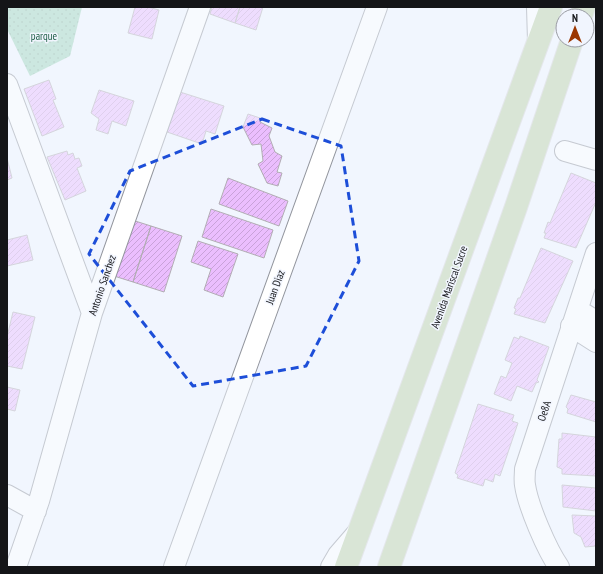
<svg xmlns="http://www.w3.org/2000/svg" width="603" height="574" viewBox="0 0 603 574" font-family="'PT Sans Narrow',sans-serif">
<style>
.grass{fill:url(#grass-dots)}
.building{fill:url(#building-hatch);stroke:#b2adb4}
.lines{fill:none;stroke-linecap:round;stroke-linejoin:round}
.minor-casing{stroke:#92959d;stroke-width:22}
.major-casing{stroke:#d5d5d5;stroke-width:24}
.minor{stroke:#fff;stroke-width:20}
.major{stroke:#bcd0a6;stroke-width:22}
.marked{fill:none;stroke:#1d4ed8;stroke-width:3;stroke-dasharray:8 5;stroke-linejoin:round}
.labels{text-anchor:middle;stroke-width:3;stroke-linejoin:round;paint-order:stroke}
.park-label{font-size:11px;fill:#1b5c44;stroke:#f1f5fe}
.street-label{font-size:11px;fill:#141518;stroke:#f1f5fe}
</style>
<defs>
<pattern id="grass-dots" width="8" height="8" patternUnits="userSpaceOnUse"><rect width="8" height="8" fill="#a0d5bc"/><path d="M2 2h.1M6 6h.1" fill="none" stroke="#89b6a1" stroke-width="1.8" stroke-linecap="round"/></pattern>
<pattern id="building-hatch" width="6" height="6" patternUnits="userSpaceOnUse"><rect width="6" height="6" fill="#ebbefe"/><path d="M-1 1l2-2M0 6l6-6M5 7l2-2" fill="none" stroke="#c9a2d9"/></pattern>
</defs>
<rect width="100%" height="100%" fill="#f1f5fe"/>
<path class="grass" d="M7 7H82L70 56 30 76 7 29Z"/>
<path class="building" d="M135 7H148L159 10 152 39 128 33Z
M212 7H240L235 23 210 14Z
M240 7H263L256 30 235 23Z
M49 80 56 99 53 100 64 127 42 136 24 89Z
M99 90 134 101 126 126 112 121 108 134 96 130 99 119 91 113Z
M180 92 224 106 215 134 206 131 202 144 167 132Z
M248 114 260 118V122L272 128 269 136 275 152 282 156 277 172 282 173 278 186 267 183 258 164 263 161 261 144 252 145 243 127Z
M67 151 68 155 73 153 75 159 79 158 82 166 77 168 86 191 65 200 47 157Z
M7 158 12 178 7 180Z
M571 173 596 183V202L576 248 544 238 546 233H544L548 222 550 223Z
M228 178 288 201 279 226 219 204Z
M211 209 273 230 264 258 202 237Z
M132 220 151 226 133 282 114 276Z
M151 226 182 236 164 292 133 282Z
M27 235 33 260 7 266V240Z
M198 241 238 254 223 297 204 290 211 269 191 262Z
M541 248 573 261 545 323 514 314 516 309 514 308 518 298H520Z
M13 312 35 317 22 369 7 366V337Z
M520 336 549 347 537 380 539 382 536 383 532 392 517 386 511 401 494 394 501 376 506 378 512 363 505 360 514 337 519 339Z
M7 387 20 390 15 411 7 409Z
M571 395 596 402V422L567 413 568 409 566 407Z
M478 404 514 415 512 421 518 423 500 476 495 474 493 482 485 479 483 486 457 478 458 475 455 473Z
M562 433 596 437V476L562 474V469L557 467 559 439H562Z
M562 485 596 488V511L563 507Z
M572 515 596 516V546L585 547 581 537 574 533Z"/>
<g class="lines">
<defs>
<path id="minor" d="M537 7 538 41
M7 84 92 313
M565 151 596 160
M578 310 596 321
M571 326 596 342
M7 495 36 511
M16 567 39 501 92 313 200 7
M174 567 377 7
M331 567 338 555 357 533
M559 567C547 550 528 506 525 485 524 480 525 474 525 469L596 253"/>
<path id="major" d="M581 16 584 7
M346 567 551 7
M389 567 516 207 572 40"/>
</defs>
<use href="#minor" class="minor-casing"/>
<use href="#major" class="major-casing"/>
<use href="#minor" class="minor"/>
<use href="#major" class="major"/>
</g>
<path d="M0 0H603V574H0ZM262 119 341 146 359 261 306 366 193 386 89 254 130 171Z" fill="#f1f5fe" fill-opacity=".55" fill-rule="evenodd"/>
<path class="marked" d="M262 119 341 146 359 261 306 366 193 386 89 254 130 171Z"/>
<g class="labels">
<g class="park-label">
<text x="44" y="40">parque</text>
</g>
<g class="street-label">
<text transform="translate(102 285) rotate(-71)" y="4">Antonio Sanchez</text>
<text transform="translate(275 287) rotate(-70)" y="4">Juan Diaz</text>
<text transform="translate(449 287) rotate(-70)" y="4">Avenida Mariscal Sucre</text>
<text transform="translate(544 411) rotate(-72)" y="4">Oe8A</text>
</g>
</g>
<rect width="603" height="574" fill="none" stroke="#141518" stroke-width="16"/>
<g transform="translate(575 28)"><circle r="19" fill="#f1f5fe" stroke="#999ba2"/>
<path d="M0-3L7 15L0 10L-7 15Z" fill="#9b3701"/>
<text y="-6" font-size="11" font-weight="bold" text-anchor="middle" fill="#141518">N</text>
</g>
</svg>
